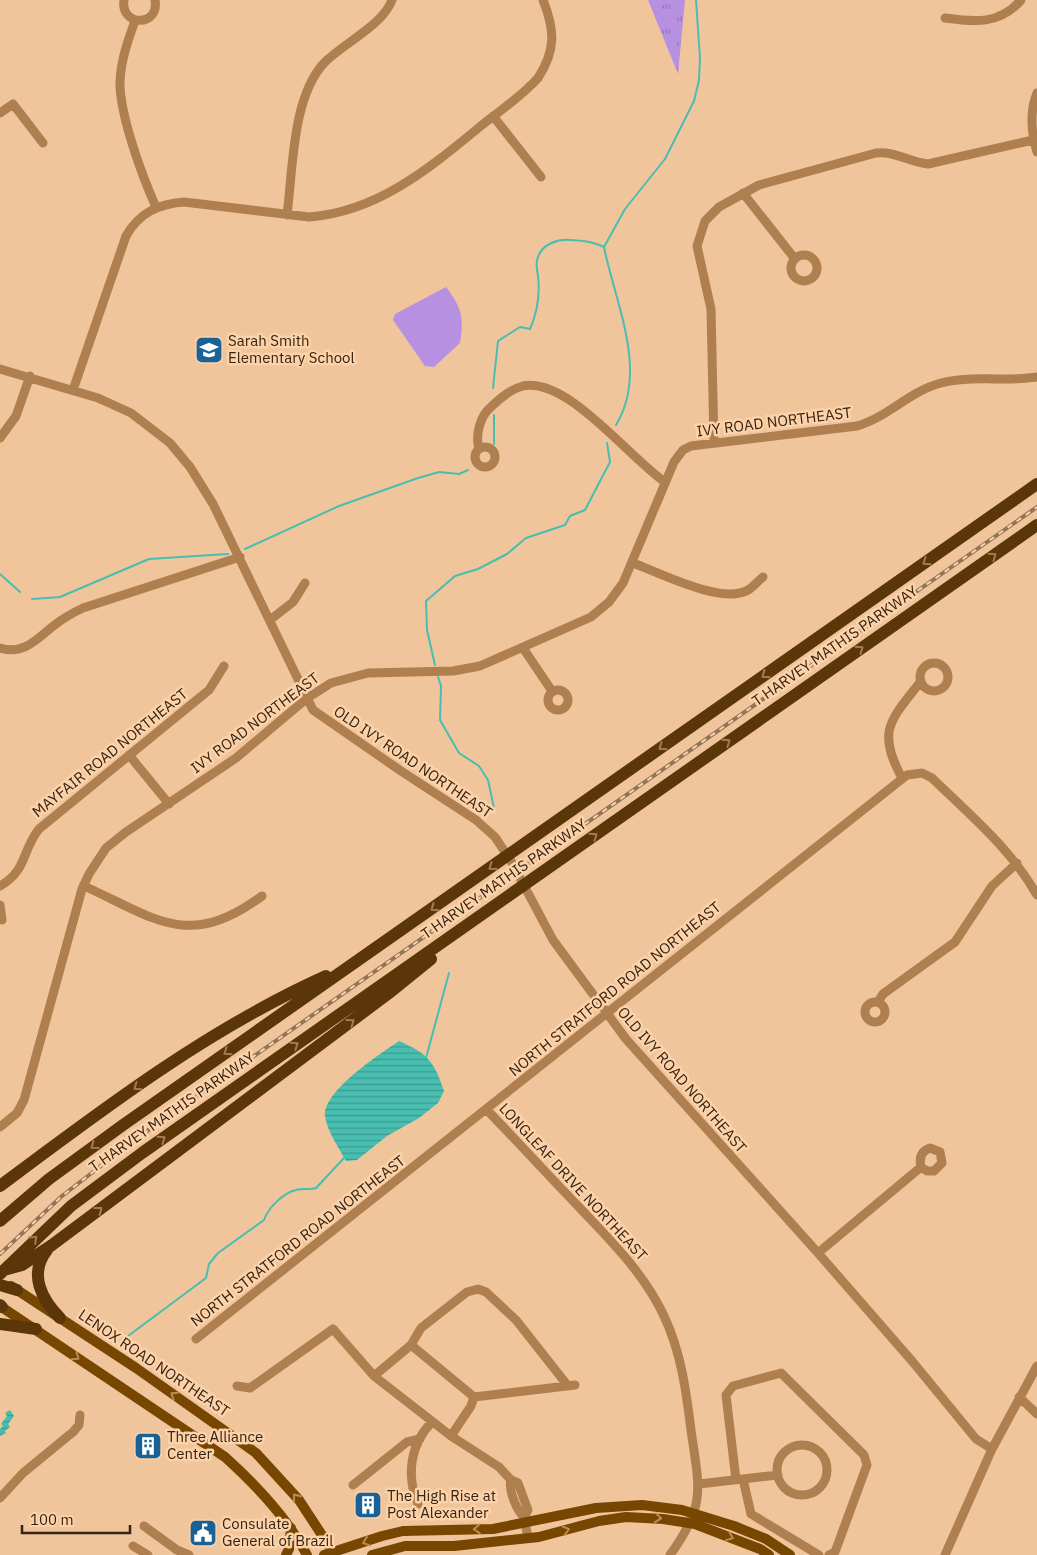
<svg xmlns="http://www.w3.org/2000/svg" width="1037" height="1555" viewBox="0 0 1037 1555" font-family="'IBM Plex Sans',sans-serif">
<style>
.park{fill:url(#park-tufts)}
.pitch{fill:#b790e2}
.water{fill:url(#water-rules)}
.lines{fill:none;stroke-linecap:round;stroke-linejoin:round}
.stream{stroke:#48beb1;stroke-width:2}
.minor{stroke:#af7f50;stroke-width:9}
.major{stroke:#774601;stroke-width:10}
.highway{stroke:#5b3608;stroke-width:12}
.rail-casing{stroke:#927457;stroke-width:4}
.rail{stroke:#fdd2a9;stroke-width:2;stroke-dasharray:5.5;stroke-linecap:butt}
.oneway{stroke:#a47c50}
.oneway2{stroke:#ba8c55}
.labels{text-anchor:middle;stroke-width:5;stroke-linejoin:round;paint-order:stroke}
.poi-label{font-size:15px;fill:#342413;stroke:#fdd2a9;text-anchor:start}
.street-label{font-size:15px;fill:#342413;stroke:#fdd2a9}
</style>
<defs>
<pattern id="park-tufts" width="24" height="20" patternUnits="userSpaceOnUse" patternTransform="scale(1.25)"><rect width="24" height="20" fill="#b790e2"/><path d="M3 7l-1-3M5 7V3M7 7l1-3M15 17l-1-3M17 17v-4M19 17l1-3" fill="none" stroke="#9675b6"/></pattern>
<pattern id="water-rules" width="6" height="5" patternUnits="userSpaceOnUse" patternTransform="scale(1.25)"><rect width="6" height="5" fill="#48beb1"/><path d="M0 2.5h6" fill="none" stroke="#3d9a8f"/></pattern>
</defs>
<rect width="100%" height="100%" fill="#f0c59c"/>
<path class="park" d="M648 0H685L678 74Z"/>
<path class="pitch" d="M446 287C462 308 464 318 460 343L434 367 425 366 393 320 395 314Z"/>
<path class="water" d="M399 1041C428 1054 434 1061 444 1091L438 1103 419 1118 387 1136 357 1160 346 1161C339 1148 327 1131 325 1116 323 1091 380 1054 399 1041Z
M10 1410 14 1416 8 1424 10 1427 5 1431 6 1433 0 1436V1429L3 1426 1 1424 7 1416 5 1413Z"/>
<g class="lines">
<path class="stream" d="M493 388 498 341 520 327 530 329C537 313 540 293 538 276 537 269 535 264 538 257 542 244 558 239 570 240 582 241 592 241 604 247
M494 415V444
M616 425C649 371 615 303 604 247L625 209 665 159 694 101 699 80 700 58 696 0
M245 549 339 506 418 478 439 472 459 474 468 470
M0 574 20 592
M32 599 60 597 149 559 228 554
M435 665 427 630 426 601 455 576 478 569 507 554 526 538 565 525 570 516 585 510 610 462 607 443
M438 677 441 686 440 720 459 753 479 766 488 780 494 808
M426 1058 449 973
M128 1336 206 1278 209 1264 218 1253 264 1220C268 1208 283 1193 296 1190 302 1188 309 1190 316 1188L345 1157"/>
<path class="minor" d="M124 0C120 27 160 27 155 0
M945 18C974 22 1000 25 1021 0
M135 21C128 40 121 60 120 81 119 113 142 176 156 207
M1037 93C1029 113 1031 132 1037 152
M0 113 13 104 43 143
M493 116 541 177
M743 193 795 259
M287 215C293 169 292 96 325 62 344 43 383 25 392 0
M791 268a13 13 0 1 1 26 0a13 13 0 1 1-26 0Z
M0 369 98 398 131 413 170 443 190 467 213 504 313 710 401 771 476 820 495 837 511 861 553 940 626 1039 818 1253 912 1361 976 1439 992 1449
M73 390 126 236C139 213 158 204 184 202L309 217C378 212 431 167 482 125 501 110 522 96 538 78 556 50 555 30 543 0
M0 438 16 416 30 376
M714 442 711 309 697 246 705 221 719 207 759 185 876 153C895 151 909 162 928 164L1033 140
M475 457a10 10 0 1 1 20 0a10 10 0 1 1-20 0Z
M479 449C475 435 480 416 491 407 499 399 511 389 523 386 568 377 630 459 665 482
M633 563C660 573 722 605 748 590 753 587 758 581 763 577
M270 620 293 602 305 583
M0 648C23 655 36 640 52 627 62 619 72 613 83 608L240 557
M523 648 552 691
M920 677a14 14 0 1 1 28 0a14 14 0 1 1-28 0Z
M548 700a10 10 0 1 1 20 0a10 10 0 1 1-20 0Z
M129 755 169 804
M902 778C876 730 891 720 921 681
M0 886C27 871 22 850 39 829L209 690 224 666
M84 886C157 919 188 950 262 896
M0 905 2 920
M865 1012a10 10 0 1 1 20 0a10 10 0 1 1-20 0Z
M878 1002 883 994 955 942 992 886 1017 863
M486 1109C517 1141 547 1174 578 1206 610 1240 644 1273 664 1316 681 1352 686 1390 691 1430 699 1488 707 1504 670 1555
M0 1127 17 1113 24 1100 82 889 89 874 106 848 126 832 236 758 306 699 331 683 368 673 453 671 480 666 591 617 609 602 623 583 674 462 683 450 691 446 857 426C888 417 910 391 941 383 972 375 1006 382 1037 377
M818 1253 921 1167 927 1171H934L942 1163 940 1152 930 1148C921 1151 919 1158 921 1167
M196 1339 907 775 922 773 932 778C970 815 1011 849 1037 895
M411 1345 474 1397 575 1385
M374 1376 411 1345 421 1328 467 1292 478 1289 486 1292 516 1320 568 1386
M237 1386 250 1388 333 1329 374 1376 451 1436 499 1467 511 1480 518 1483 528 1510 524 1517
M1019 1397 1037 1414
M451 1436 471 1406 474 1397
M777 1470a25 25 0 1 1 50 0a25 25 0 1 1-50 0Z
M743 1479 751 1514 819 1555
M511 1480C508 1490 517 1511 524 1517L528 1538
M736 1480 726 1395 733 1386 781 1373 864 1455 867 1465 835 1552 829 1555
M699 1484 778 1475
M353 1485 407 1442 420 1439
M0 1498 23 1473 73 1432 79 1425 80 1415
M418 1504C406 1476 410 1444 432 1422
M144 1526 177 1550 189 1555
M133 1546 148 1555
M945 1555 992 1449 1037 1366"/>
<path class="major" d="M11 1286 136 1368 256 1453 299 1500 335 1555
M0 1306 225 1457C256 1485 287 1517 307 1555
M286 1555 289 1549 291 1528
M324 1555 382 1536 403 1531 493 1529 596 1508 642 1505 682 1510 734 1526 766 1539 790 1555
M372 1555 405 1546H454L539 1537 599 1521 626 1517 663 1519 695 1524 760 1549 769 1555"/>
<path class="highway" d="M0 1186C103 1109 208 1029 326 976
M0 1221 49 1179 123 1125 1037 484
M47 1250C28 1274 42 1300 60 1318
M4 1270 22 1265 52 1245 389 993 431 959
M0 1274 71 1206 142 1153 1037 525
M0 1285 17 1290
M0 1305 2 1307
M0 1324 36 1329"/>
<defs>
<path id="rail" d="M0 1254 62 1196 133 1141 1037 507"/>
</defs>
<use href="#rail" class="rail-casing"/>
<use href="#rail" class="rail"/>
</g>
<defs><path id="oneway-chevron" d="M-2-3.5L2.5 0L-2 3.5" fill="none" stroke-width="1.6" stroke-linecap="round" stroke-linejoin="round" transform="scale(1.25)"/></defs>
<g class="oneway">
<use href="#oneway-chevron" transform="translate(993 556) rotate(-35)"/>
<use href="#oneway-chevron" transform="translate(926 562) rotate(145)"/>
<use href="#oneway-chevron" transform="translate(860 649) rotate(-35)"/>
<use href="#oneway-chevron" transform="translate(765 675) rotate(145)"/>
<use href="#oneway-chevron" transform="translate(727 742) rotate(-35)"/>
<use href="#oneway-chevron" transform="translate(662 747) rotate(145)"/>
<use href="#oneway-chevron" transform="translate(594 836) rotate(-35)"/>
<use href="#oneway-chevron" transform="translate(492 867) rotate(144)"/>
<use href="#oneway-chevron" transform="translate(434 908) rotate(145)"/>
<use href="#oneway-chevron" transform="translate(351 1022) rotate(-36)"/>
<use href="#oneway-chevron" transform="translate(295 1045) rotate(-35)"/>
<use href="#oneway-chevron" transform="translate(227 1052) rotate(145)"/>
<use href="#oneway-chevron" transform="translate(137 1087) rotate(145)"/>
<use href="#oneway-chevron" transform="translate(162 1139) rotate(-35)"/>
<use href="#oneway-chevron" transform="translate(94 1146) rotate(144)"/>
<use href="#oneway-chevron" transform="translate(99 1210) rotate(-37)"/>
<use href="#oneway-chevron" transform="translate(34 1239) rotate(-43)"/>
</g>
<g class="oneway2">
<use href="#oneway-chevron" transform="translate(76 1357) rotate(34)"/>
<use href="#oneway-chevron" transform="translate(174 1395) rotate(-146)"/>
<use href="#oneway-chevron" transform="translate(296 1497) rotate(-128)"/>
<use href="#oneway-chevron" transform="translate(658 1518) rotate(6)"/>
<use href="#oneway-chevron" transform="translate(477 1529) rotate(177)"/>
<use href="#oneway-chevron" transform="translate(566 1530) rotate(-15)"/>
<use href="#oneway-chevron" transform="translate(730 1537) rotate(22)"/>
<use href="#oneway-chevron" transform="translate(366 1542) rotate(161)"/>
</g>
<defs>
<symbol id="school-square" viewBox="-11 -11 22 22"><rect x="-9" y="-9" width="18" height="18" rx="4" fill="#1a6296" stroke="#fdd2a9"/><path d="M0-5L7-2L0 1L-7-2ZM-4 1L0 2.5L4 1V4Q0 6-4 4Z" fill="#fff"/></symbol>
<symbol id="building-square" viewBox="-11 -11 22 22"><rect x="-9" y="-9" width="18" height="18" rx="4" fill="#1a6296" stroke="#fdd2a9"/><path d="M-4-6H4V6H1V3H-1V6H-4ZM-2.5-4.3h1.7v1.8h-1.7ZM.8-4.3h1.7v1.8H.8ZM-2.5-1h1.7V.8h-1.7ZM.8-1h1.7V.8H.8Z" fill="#fff"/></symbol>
<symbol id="civic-square" viewBox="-11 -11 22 22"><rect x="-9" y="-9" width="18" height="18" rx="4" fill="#1a6296" stroke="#fdd2a9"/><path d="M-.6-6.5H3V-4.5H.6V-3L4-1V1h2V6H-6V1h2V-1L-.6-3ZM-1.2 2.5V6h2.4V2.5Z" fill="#fff"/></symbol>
</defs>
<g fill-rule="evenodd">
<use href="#school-square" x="193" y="334" width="32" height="32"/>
<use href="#building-square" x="132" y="1430" width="32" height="32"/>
<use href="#building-square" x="352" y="1489" width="32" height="32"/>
<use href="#civic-square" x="187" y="1517" width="32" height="32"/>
</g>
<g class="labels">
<g class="poi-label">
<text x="228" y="346">Sarah Smith<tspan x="228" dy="17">Elementary School</tspan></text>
<text x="167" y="1442">Three Alliance<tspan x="167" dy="17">Center</tspan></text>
<text x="387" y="1501">The High Rise at<tspan x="387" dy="17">Post Alexander</tspan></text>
<text x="222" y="1529">Consulate<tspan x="222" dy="17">General of Brazil</tspan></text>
</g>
<g class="street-label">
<text transform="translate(774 422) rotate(-7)" y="5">IVY ROAD NORTHEAST</text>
<text transform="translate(835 646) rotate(-35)" y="5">T HARVEY MATHIS PARKWAY</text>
<text transform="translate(255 723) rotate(-37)" y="5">IVY ROAD NORTHEAST</text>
<text transform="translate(110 753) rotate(-39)" y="5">MAYFAIR ROAD NORTHEAST</text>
<text transform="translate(413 762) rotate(34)" y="5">OLD IVY ROAD NORTHEAST</text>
<text transform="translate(504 879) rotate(-35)" y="5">T HARVEY MATHIS PARKWAY</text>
<text transform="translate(615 989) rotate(-39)" y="5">NORTH STRATFORD ROAD NORTHEAST</text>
<text transform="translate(682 1080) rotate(49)" y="5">OLD IVY ROAD NORTHEAST</text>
<text transform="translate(172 1112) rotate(-35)" y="5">T HARVEY MATHIS PARKWAY</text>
<text transform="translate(573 1182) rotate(47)" y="5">LONGLEAF DRIVE NORTHEAST</text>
<text transform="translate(298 1241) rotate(-38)" y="5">NORTH STRATFORD ROAD NORTHEAST</text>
<text transform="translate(154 1363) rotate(34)" y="5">LENOX ROAD NORTHEAST</text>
</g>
</g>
<path d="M22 1525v8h108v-8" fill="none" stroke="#342413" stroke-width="2.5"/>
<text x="30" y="1525" font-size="15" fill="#342413" stroke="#fdd2a9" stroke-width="4" paint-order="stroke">100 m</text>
</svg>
